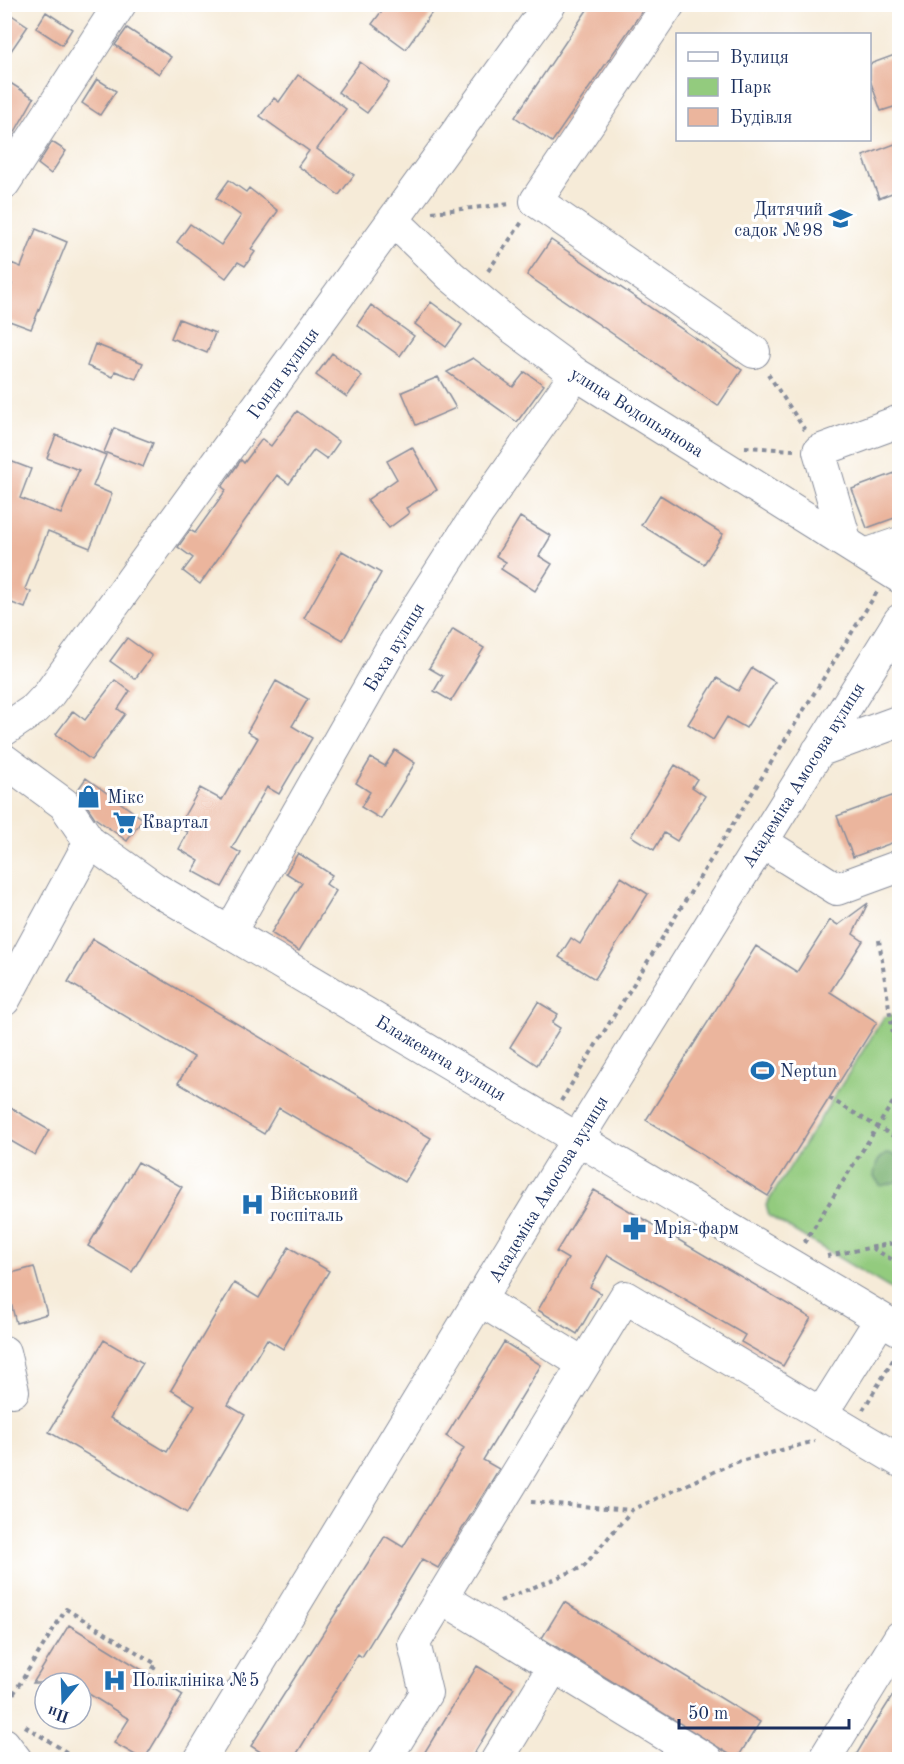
<svg xmlns="http://www.w3.org/2000/svg" width="904" height="1764" viewBox="0 0 904 1764" font-family="'Old Standard TT',serif">
<style>
.green{fill:#93cb7e;stroke:#577d6e;stroke-width:1.5}
.forest{fill:#76af6d;stroke:#486f66;stroke-width:1.5}
.building{fill:#ebb59d}
.lines{fill:none;stroke-linecap:round;stroke-linejoin:round}
.minor-casing{stroke:#888d9b;stroke-width:34}
.path{stroke:#888d9b;stroke-width:4;stroke-dasharray:4.5 4.5;stroke-linecap:butt}
.minor{stroke:#fff;stroke-width:32}
.labels{text-anchor:middle;stroke-width:6;stroke-linejoin:round;paint-order:stroke}
.poi-label{font-size:18px;fill:#1b2f5e;stroke:#fff;text-anchor:start}
.street-label{font-size:18px;fill:#1b2f5e;stroke:#fff}
</style>
<rect width="100%" height="100%" fill="#fff"/>
<filter id="ink" filterUnits="userSpaceOnUse"><feTurbulence type="fractalNoise" baseFrequency=".0167" numOctaves="2"/><feDisplacementMap in="SourceGraphic" scale="12" xChannelSelector="R" yChannelSelector="G"/><feConvolveMatrix kernelMatrix="1 2 1 2 8 2 1 2 1" color-interpolation-filters="sRGB"/></filter>
<filter id="wash" filterUnits="userSpaceOnUse"><feTurbulence type="fractalNoise" baseFrequency=".008" numOctaves="4" result="noise"/><feDisplacementMap in="SourceGraphic" scale="24" xChannelSelector="R" yChannelSelector="G"/><feGaussianBlur stdDeviation="1.35" result="paint"/><feColorMatrix in="noise" values="0 0 0 0 0 0 0 0 0 0 0 0 0 0 0 0 0 1.4 0 .05"/><feComposite in="paint" operator="in"/></filter>
<g filter="url(#wash)">
<rect width="100%" height="100%" fill="#f6ebd8"/>
<path class="green" d="M895 1014 899 1017V1294L769 1216 766 1205 884 1017Z"/>
<path class="forest" d="M888 1153 899 1156V1181L881 1186 874 1177C875 1165 877 1159 888 1153Z"/>
<g id="blocks">
<path class="building" d="M387 4H438L406 49 372 24Z
M591 4H647L552 142 515 117Z
M4 10 28 26 4 61Z
M46 12 72 29 62 45 36 28Z
M127 28 171 57 159 74 115 45Z
M900 53V105L881 111 870 80V64Z
M360 62 389 83 367 113 338 92Z
M298 75 346 109 317 149 354 175 339 195 298 166 309 151 260 116 274 98 279 102Z
M4 79 34 98 8 144 4 142Z
M97 79 116 91 100 115 82 103Z
M52 142 66 151 51 174 38 164Z
M900 142V190L879 198 863 156Z
M229 180 246 192 249 188 278 211 251 249 255 252 245 266 238 262 226 278 177 242 190 224 221 245 241 216 216 198Z
M36 229 67 242 31 329 4 319 12 284 5 281 11 263 21 267Z
M551 240 742 370 718 406 527 275Z
M431 302 462 325 446 347 415 324Z
M371 305 414 336 400 356 357 325Z
M179 319 215 333 207 353 171 338Z
M95 344 143 363 136 379 115 371 113 377 87 366Z
M332 353 362 376 347 397 316 375Z
M473 358 513 387 525 372 544 385 517 422 447 372Z
M438 377 456 408 416 425 402 392Z
M297 411 339 442 327 459 314 450 289 484 277 475 200 584 183 571 193 558 178 547 190 530 195 533 226 490 222 487 241 460 244 463 262 439 271 446Z
M114 428 153 443 143 467 104 452Z
M56 435 106 455 93 486 112 494 90 548 48 531 25 589 31 592 25 608 4 600V474L10 461 31 469 20 498 61 514 79 470 47 458Z
M412 447 437 490 406 508 409 513 389 528 367 500 397 479 387 461Z
M900 471V516L867 528 852 489Z
M660 495 723 534 704 564 641 525Z
M520 517 551 536 539 556 552 564 535 591 501 569 506 562 496 556Z
M342 551 381 573 343 640 304 618Z
M453 629 484 648 451 701 434 691 443 676 429 668Z
M127 638 152 656 135 679 110 661Z
M752 668 775 682 746 728 727 717 713 740 688 724 717 678 738 691Z
M115 680 130 691 118 709 125 714 91 760 56 734 73 711 85 720Z
M276 681 308 699 292 726 312 738 279 794 267 787 232 848 241 853 222 887 193 871 199 861 179 849 188 832 178 827 200 788 222 800 258 738 247 732Z
M395 750 415 763 381 819 361 807 370 792 356 783 371 758 385 766Z
M675 765 697 779 692 787 705 796 677 841 664 833 654 850 631 836Z
M86 778 143 819 127 841 95 818 77 791Z
M900 793V840L853 857 837 816Z
M298 853 332 875 326 884 336 891 299 951 271 933 302 883 286 873Z
M621 877 648 894 595 979 559 957 571 938 580 944Z
M868 903 853 934 863 941 830 992 877 1022 768 1196 646 1120 756 946 797 972 830 920 838 925Z
M93 939 431 1138 405 1182 279 1108 264 1134 178 1083 194 1057 68 982Z
M538 1002 558 1014 552 1023 560 1028 537 1065 510 1047Z
M4 1104 49 1130 35 1155 4 1137Z
M138 1162 182 1187 132 1272 88 1246Z
M594 1190 811 1318 783 1366 741 1342 745 1335 608 1255 590 1287 601 1293 577 1334 538 1310 568 1259 556 1252Z
M289 1247 329 1271 283 1349 267 1339 228 1405 245 1415 187 1513 49 1432 104 1340 143 1363 110 1418 167 1452 195 1405 171 1390 234 1283 259 1298Z
M34 1267 47 1314 16 1323 4 1275Z
M504 1342 541 1365 483 1460 499 1469 438 1568 422 1559 362 1657 358 1654 293 1760H273L251 1746 385 1536 403 1547 464 1448 446 1436Z
M564 1602 760 1722 737 1759 542 1638Z
M69 1625 183 1695 144 1760 114 1743 129 1719 81 1689V1683H33Z
M477 1666 514 1688 500 1711 470 1760H420Z
M900 1684V1760H853L871 1730Z"/>
</g>
</g>
<g filter="url(#ink)">
<use href="#blocks" fill-opacity="0" stroke="#888d9b" stroke-width="1.5"/>
<g class="lines">
<defs>
<path id="minor" d="M669 4 536 201 754 352
M4 183 120 4
M394 221 451 276 512 327 576 374 900 577
M846 543 819 451 900 421
M865 555 900 543
M4 730 35 709 49 694 550 4
M818 751 900 721
M4 760 64 804 90 842 154 888 900 1330
M762 842 837 889 900 866
M230 932 394 644 478 513 576 374
M4 1000 90 842
M480 1300 584 1364
M4 1352 13 1391
M822 1413 881 1319
M441 1597 707 1760
M4 1744 16 1760
M200 1760 578 1138 900 620
M385 1760 426 1693 414 1643 625 1297 900 1461
M497 1760 554 1666
M824 1760 900 1637"/>
</defs>
<use href="#minor" class="minor-casing"/>
<path class="path" d="M432 212 511 204
M488 271 522 222
M768 374 805 430
M745 447 794 450
M879 940 900 1082
M829 1098 900 1140
M561 1101 877 592
M804 1243 900 1091
M872 1248 900 1264
M827 1256 900 1242
M863 1410 896 1355
M531 1502 631 1510
M500 1601 583 1567 632 1510 733 1463 815 1441
M4 1709 66 1609 156 1664 149 1675
M25 1726 68 1753"/>
<use href="#minor" class="minor"/>
</g>
</g>
<defs>
<symbol id="school-bare" viewBox="-9 -9 18 18"><path d="M0-5L7-2L0 1L-7-2ZM-4 1L0 2.5L4 1V4Q0 6-4 4Z" fill="#1f6fb2" stroke="#fff" stroke-width="2.5" paint-order="stroke"/></symbol>
<symbol id="shop-bare" viewBox="-9 -9 18 18"><path d="M-5-2.5h2.3a2.7 3.5 0 0 1 5.4 0H5L5.5 6h-11ZM-1.5-2.5h3a1.5 2.3 0 0 0-3 0Z" fill="#1f6fb2" stroke="#fff" stroke-width="2.5" paint-order="stroke"/></symbol>
<symbol id="supermarket-bare" viewBox="-9 -9 18 18"><path d="M-6-5.5h2.5l.6 2H6L4.5 2H-2.5L-4.4-4H-6ZM-1.5 3.2a1.3 1.3 0 1 0 .1 0ZM3 3.2a1.3 1.3 0 1 0 .1 0Z" fill="#1f6fb2" stroke="#fff" stroke-width="2.5" paint-order="stroke"/></symbol>
<symbol id="stadium-bare" viewBox="-9 -9 18 18"><path d="M0-5a6.5 5 0 1 0 0 10a6.5 5 0 1 0 0-10ZM-3.5-1.8h7v3.6h-7Z" fill="#1f6fb2" stroke="#fff" stroke-width="2.5" paint-order="stroke"/></symbol>
<symbol id="hospital-bare" viewBox="-9 -9 18 18"><path d="M-5-5h3v3.5h4V-5h3V5h-3V1.5h-4V5h-3Z" fill="#1f6fb2" stroke="#fff" stroke-width="2.5" paint-order="stroke"/></symbol>
<symbol id="pharmacy-bare" viewBox="-9 -9 18 18"><path d="M-2-6h4v4h4v4h-4v4h-4v-4h-4v-4h4Z" fill="#1f6fb2" stroke="#fff" stroke-width="2.5" paint-order="stroke"/></symbol>
</defs>
<g fill-rule="evenodd">
<use href="#school-bare" x="824" y="202" width="33" height="33"/>
<use href="#shop-bare" x="72" y="780" width="33" height="33"/>
<use href="#supermarket-bare" x="108" y="806" width="33" height="33"/>
<use href="#stadium-bare" x="746" y="1054" width="33" height="33"/>
<use href="#hospital-bare" x="236" y="1188" width="33" height="33"/>
<use href="#pharmacy-bare" x="618" y="1212" width="33" height="33"/>
<use href="#hospital-bare" x="98" y="1664" width="33" height="33"/>
</g>
<g class="labels">
<g class="poi-label">
<text x="823" y="215" text-anchor="end">Дитячий<tspan x="823" dy="21">садок №98</tspan></text>
<text x="107" y="803">Мікс</text>
<text x="142" y="828">Квартал</text>
<text x="780" y="1077">Neptun</text>
<text x="270" y="1200">Військовий<tspan x="270" dy="21">госпіталь</tspan></text>
<text x="653" y="1234">Мрія-фарм</text>
<text x="132" y="1686">Поліклініка №5</text>
</g>
<g class="street-label">
<text transform="translate(283 373) rotate(-54)" y="6">Гонди вулиця</text>
<text transform="translate(637 412) rotate(32)" y="6">улица Водопьянова</text>
<text transform="translate(394 647) rotate(-59)" y="6">Баха вулиця</text>
<text transform="translate(803 775) rotate(-58)" y="6">Академіка Амосова вулиця</text>
<text transform="translate(441 1058) rotate(31)" y="6">Блажевича вулиця</text>
<text transform="translate(548 1189) rotate(-59)" y="6">Академіка Амосова вулиця</text>
</g>
</g>
<rect width="904" height="1764" fill="none" stroke="#fff" stroke-width="24"/>
<rect x="676" y="33" width="195" height="108" fill="#ffffff" stroke="#a4acbf" stroke-width="1.5"/>
<rect x="688" y="52" width="30" height="9" fill="#ffffff" stroke="#a4acbf" stroke-width="1.5"/>
<text x="730" y="63" font-size="18" fill="#1b2f5e">Вулиця</text>
<rect x="688" y="78" width="30" height="18" fill="#93cb7e" stroke="#a4acbf" stroke-width="1.5"/>
<text x="730" y="93" font-size="18" fill="#1b2f5e">Парк</text>
<rect x="688" y="108" width="30" height="18" fill="#ebb59d" stroke="#a4acbf" stroke-width="1.5"/>
<text x="730" y="123" font-size="18" fill="#1b2f5e">Будівля</text>
<g transform="translate(63 1701) rotate(199)"><circle r="28" fill="#ffffff" stroke="#a4acbf" stroke-width="1.5"/>
<path d="M0-4.5L10 22L0 15L-10 22Z" fill="#1f6fb2"/>
<text y="-9" font-size="16" font-weight="bold" text-anchor="middle" fill="#1b2f5e">Пн</text>
</g>
<path d="M679 1719v9h170v-9" fill="none" stroke="#1b2f5e" stroke-width="3"/>
<text x="688" y="1719" font-size="18" fill="#1b2f5e" stroke="#ffffff" stroke-width="4.5" paint-order="stroke">50 m</text>
</svg>
